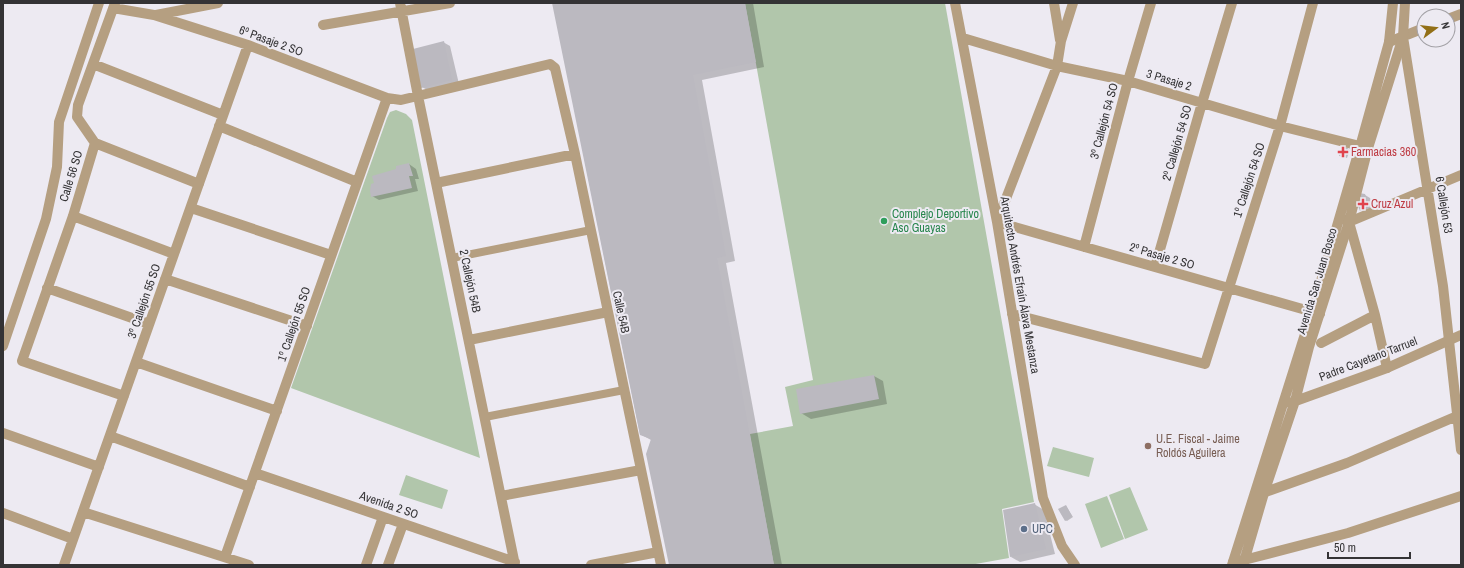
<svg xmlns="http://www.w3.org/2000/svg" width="1464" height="568" viewBox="0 0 1464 568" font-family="'Archivo Narrow',sans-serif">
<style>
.green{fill:#b1c6ab}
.shadow{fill:#0003}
.building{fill:#bbb9c0}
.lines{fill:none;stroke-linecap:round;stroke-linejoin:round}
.pedestrian{stroke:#b59f81;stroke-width:8}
.minor{stroke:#b59f81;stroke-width:10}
.tertiary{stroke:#b59f81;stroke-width:10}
.health-dot{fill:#e0444e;stroke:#edeaf2;stroke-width:1.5}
.leisure-dot{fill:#2e9e5b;stroke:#edeaf2;stroke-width:1.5}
.education-dot{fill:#8d6e63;stroke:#edeaf2;stroke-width:1.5}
.service-dot{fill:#5c6f8a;stroke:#edeaf2;stroke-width:1.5}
.labels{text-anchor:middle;stroke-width:4;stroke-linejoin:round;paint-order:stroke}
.street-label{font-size:12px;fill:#343335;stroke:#edeaf2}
.health-label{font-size:12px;fill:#be3a42;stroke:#edeaf2;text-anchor:start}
.leisure-label{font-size:12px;fill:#27864d;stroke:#edeaf2;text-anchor:start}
.education-label{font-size:12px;fill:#785e54;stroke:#edeaf2;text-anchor:start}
.service-label{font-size:12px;fill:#4e5e75;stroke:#edeaf2;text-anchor:start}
</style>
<rect width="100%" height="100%" fill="#edeaf2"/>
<path class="green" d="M745 3H945L1034 502 1002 509 1009 558 970 565H774L750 434 793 426 785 387 813 380Z
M396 110 406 114 412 120 480 458 291 388 387 118 390 112Z
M1053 447 1094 458 1089 477 1047 466Z
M406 475 448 490 442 509 399 495Z
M1130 487 1148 530 1125 539 1109 495Z
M1107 496 1124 539 1101 548 1085 504Z"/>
<path class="shadow" d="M553 3H753L764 67 702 80 735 261 726 263 782 565H670L651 440 640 434Z
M443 42 450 46 459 84 429 91 422 87Z
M1348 149 1350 150 1347 158 1340 156Z
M409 164 416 169 419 179H415L418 191 379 200 372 196 397 170Z
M1365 195 1370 198 1374 210 1366 212 1361 210Z
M874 376 883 381 887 404 811 419 801 413Z
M1034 504 1044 510 1055 554 1020 562 1011 557Z
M1066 506 1073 517 1067 521 1065 520Z"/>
<path class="building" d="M552 3H745L756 62 693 75 726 256 717 258 774 565H669L646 454 651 439 640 435Z
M444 41 452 80 421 88 413 49Z
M1342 146 1348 148 1345 157 1339 156Z
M409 163 413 176H409L412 188 371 197 370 191 371 184 374 183 372 176 396 169V166Z
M1359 193 1365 194 1370 207 1360 211 1356 201Z
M874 375 879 399 800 414 796 389Z
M1035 503 1046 549 1010 557 1003 510Z
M1066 505 1072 516 1065 521 1058 509Z"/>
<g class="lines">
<path class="pedestrian" d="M452 258 591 230
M485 417 624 390"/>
<path class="minor" d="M115 3 78 105 77 117 95 143 73 216 22 361 124 396
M400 3 418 96 515 565
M955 3 997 222 1043 498 1062 546 1075 565
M1054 3 1060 40
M1073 3 1061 41 1057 66 997 222 1320 314
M113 8 154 15 248 45 387 98 401 100 550 64 555 68 575 154 661 565
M156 15 218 3
M1448 19 1461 14
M323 25 450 3
M1403 37 1443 286 1461 450
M963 38 1057 66 1128 81 1280 126 1368 148
M1389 42 1424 28
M93 64 223 115
M219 126 357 182
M95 143 199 184
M436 183 575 154
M191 208 331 255
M73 216 174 254
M1343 219 1349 222 1461 175
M1349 222 1375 315 1387 368
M1084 247 1128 81 1151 3
M1155 267 1202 103 1232 3
M165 279 307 326
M47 288 149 324
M1012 314 1205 364 1280 126 1313 3
M469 340 608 312
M1321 343 1375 315
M3 346 46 219 57 167 59 122 99 3
M136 362 277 411
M3 433 99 467
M110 436 250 487
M255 473 515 562
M1257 495 1347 463 1457 416
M501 496 641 470
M83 512 249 565
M3 513 73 539
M225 557 387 98
M1233 562 1244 560 1348 533 1461 496
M64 565 248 45
M366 565 383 517
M388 565 403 524
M591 565 658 552"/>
<path class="tertiary" d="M1290 403 1387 368 1461 335
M1232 565 1312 312 1360 147 1389 42 1393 3
M1243 565 1264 493 1295 401 1309 347 1349 222 1368 148 1403 37 1405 3"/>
</g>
<g class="health-dot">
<path d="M1341 146h4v4h4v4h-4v4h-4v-4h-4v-4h4z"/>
<path d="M1361 198h4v4h4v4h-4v4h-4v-4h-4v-4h4z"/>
</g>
<circle class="leisure-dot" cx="884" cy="221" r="4"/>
<circle class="education-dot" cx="1148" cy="446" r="4"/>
<circle class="service-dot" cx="1024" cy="529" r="4"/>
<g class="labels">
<g class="street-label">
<text transform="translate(271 41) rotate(20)" y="4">6º Pasaje 2 SO</text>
<text transform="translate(1169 80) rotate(17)" y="4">3 Pasaje 2</text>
<text transform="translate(1104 121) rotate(-75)" y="4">3º Callejón 54 SO</text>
<text transform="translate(1177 143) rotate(-74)" y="4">2º Callejón 54 SO</text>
<text transform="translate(71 176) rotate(-73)" y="4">Calle 56 SO</text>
<text transform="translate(1249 180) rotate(-72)" y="4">1º Callejón 54 SO</text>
<text transform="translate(1444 205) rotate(81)" y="4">6 Callejón 53</text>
<text transform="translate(1162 256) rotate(16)" y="4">2º Pasaje 2 SO</text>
<text transform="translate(470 281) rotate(78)" y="4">2 Callejón 54B</text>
<text transform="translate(1317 281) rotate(-73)" y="4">Avenida San Juan Bosco</text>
<text transform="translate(1020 285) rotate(80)" y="4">Arquitecto Andrés Efraín Álava Mestanza</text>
<text transform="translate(144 301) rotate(-71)" y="4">3º Callejón 55 SO</text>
<text transform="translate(621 312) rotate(78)" y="4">Calle 54B</text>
<text transform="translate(294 324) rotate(-71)" y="4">1º Callejón 55 SO</text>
<text transform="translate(1368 359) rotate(-21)" y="4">Padre Cayetano Tarruel</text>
<text transform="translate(389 505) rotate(19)" y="4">Avenida 2 SO</text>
</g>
<g class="health-label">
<text x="1351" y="156">Farmacias 360</text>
<text x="1371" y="208">Cruz Azul</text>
</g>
<g class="leisure-label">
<text x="892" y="218">Complejo Deportivo<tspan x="892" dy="14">Aso Guayas</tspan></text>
</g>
<g class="education-label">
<text x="1156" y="443">U.E. Fiscal - Jaime<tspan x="1156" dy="14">Roldós Aguilera</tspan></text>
</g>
<g class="service-label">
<text x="1032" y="533">UPC</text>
</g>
</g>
<rect width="1464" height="568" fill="none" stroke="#343335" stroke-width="8"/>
<g transform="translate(1436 28) rotate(75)"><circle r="19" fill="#edeaf2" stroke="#a3a1a6"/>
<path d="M0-3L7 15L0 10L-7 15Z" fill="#926f16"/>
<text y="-6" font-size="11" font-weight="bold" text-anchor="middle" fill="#343335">N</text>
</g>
<path d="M1328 552v6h82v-6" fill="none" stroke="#343335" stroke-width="2"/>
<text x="1334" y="552" font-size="12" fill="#343335" stroke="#edeaf2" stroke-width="3" paint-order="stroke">50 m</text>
</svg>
